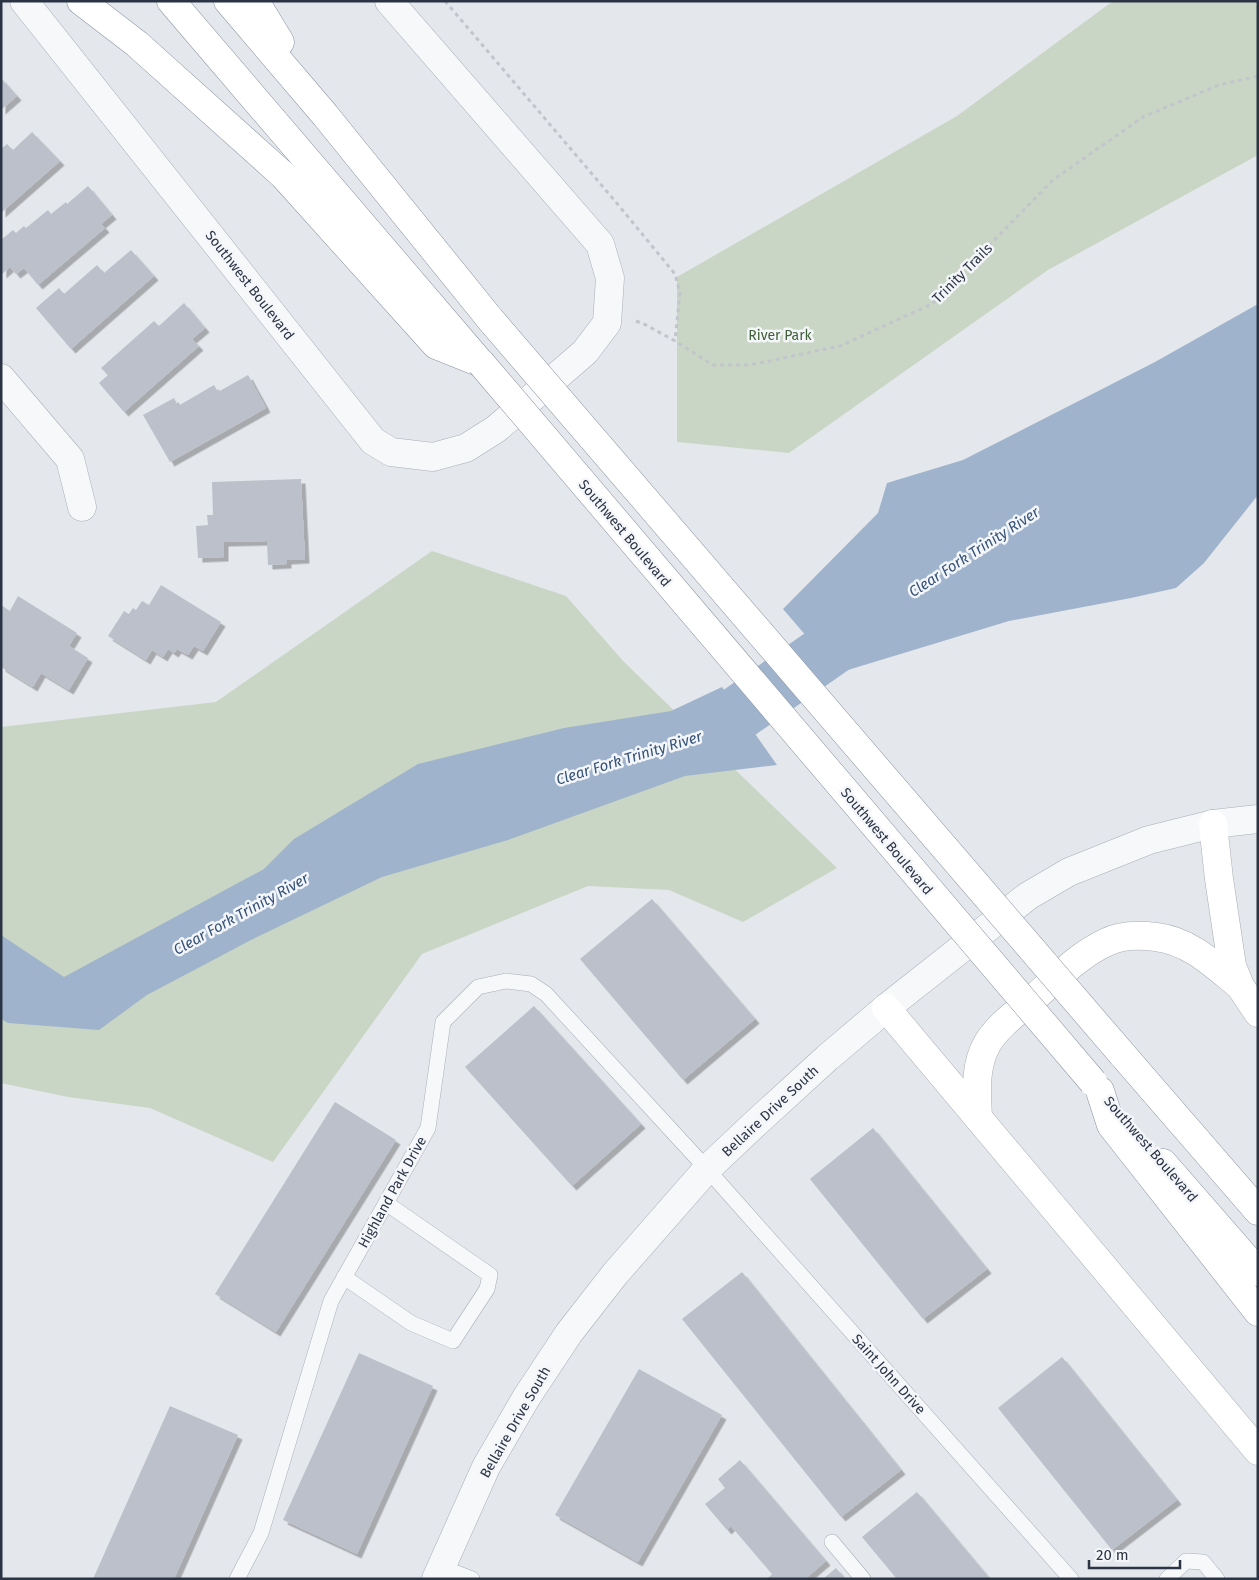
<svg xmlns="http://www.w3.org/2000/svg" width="1259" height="1580" viewBox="0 0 1259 1580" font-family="'Fira Sans',sans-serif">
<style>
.green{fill:#c9d6c5}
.water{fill:#9fb4cc}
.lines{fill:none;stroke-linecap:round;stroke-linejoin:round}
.river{stroke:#9fb4cc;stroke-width:55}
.building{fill:#bbc0ca;filter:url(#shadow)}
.service-casing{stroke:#a9aeb7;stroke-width:16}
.minor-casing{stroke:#a9aeb7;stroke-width:29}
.tertiary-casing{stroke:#a9aeb7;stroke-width:29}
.secondary-casing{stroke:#a9aeb7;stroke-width:29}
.motorway-casing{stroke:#8b94a3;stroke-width:29}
.path{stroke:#c2c5cb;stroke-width:3;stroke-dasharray:4 4;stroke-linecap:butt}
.service{stroke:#f7f8fa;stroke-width:15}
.minor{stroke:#f7f8fa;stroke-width:28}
.tertiary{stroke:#f7f8fa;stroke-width:28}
.secondary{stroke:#fff;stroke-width:28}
.motorway{stroke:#fff;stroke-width:28}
.motorway-bridge-casing{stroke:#8b94a3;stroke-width:29;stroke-linecap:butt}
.motorway-bridge{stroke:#fff;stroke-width:28}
.labels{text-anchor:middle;stroke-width:5;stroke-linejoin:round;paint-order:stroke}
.street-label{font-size:14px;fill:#2b3445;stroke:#f4f6f9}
.park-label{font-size:14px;fill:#3f6138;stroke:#f4f6f9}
.water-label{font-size:15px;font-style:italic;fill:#34527a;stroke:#f4f6f9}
</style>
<defs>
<filter id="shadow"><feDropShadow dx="4.5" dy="4.5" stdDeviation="0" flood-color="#0004"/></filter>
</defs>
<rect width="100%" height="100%" fill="#e4e7ec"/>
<path class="green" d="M1113 1H1258V155L1048 270 789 453 677 442V277L957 116Z
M432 551 566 596 624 662 837 868 743 922 669 890 588 886 422 954 273 1162 150 1108 68 1097 1 1083V727L216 702Z"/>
<path class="water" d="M1258 304V495L1204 563 1176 588 1131 598 1009 621 838 673 783 609 878 513 887 483 963 460 1155 362Z
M722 687 777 765 685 776 508 840 382 877 251 940 147 995 99 1030 8 1023 1 1019V935L64 977 264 869 294 839 418 764 564 728 671 711Z"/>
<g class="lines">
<path class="river" d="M674 746 704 737 885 611"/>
</g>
<path class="building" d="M1 78 17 96 1 110Z
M32 132 60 161 1 213V149L7 144 13 150Z
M88 186 112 215 101 224 105 228 38 285 24 268 16 274 10 267 2 274 1 240 13 230 16 233 24 226 26 228 48 210 51 214 66 202 67 204Z
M131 250 154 276 71 349 36 308 59 288 64 294 97 265 104 273Z
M184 303 205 328 192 339 199 346 124 412 99 383 108 375 101 368 154 321 159 326Z
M248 375 266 408 170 462 143 415 174 398 178 406 214 385 218 392Z
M301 479 305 559 287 560V564L268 565 267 541 224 542V557L198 558 196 526 208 525 207 515H213L212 482Z
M161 585 221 622 203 651 194 646 188 655 177 649 174 653 168 649 163 657 152 650 146 660 108 636 124 611 129 614 133 608 136 610 142 601 149 605Z
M18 596 77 633 69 646 88 658 69 690 41 673 33 687 1 667V605L10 611Z
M652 899 755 1019 683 1080 580 959Z
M534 1006 641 1124 572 1186 465 1067Z
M335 1102 396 1140 276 1332 215 1294Z
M873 1128 987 1269 923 1319 810 1179Z
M742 1272 901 1470 841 1517 682 1319Z
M359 1353 433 1386 357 1554 283 1520Z
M1062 1357 1177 1500 1112 1550 998 1408Z
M639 1369 722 1415 638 1562 555 1515Z
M170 1406 238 1435 174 1579H93Z
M740 1460 826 1561 805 1579H767L772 1574 731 1526 727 1530 705 1504 725 1488 718 1479Z
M917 1492 990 1579H897L862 1537Z
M836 1568 845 1579H823Z"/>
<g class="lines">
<defs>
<path id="service" d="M344 1277 411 1323 453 1341 487 1289 490 1275 386 1203
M832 1542 863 1579
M441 1567 472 1579
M237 1579 261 1533 331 1301 428 1128 443 1022 478 987 506 981 531 984 546 994 707 1169 1071 1579
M1167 1579 1186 1561 1203 1562 1217 1579"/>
<path id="minor" d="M1 378 70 459 82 507"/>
<path id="tertiary" d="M24 1 373 441 391 452 433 457 466 448 496 429 585 352 607 323 610 278 600 244 389 1
M436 1579 486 1467 526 1398 569 1333 615 1274 707 1169 758 1121 827 1058 886 1008 1028 896 1069 872 1149 840 1213 824 1258 819"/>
<path id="secondary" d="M1213 824 1219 879 1232 966 1240 986 1258 1013
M886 1008 1258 1451
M978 1118C977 1094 974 1067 987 1044 998 1025 1019 1011 1035 997 1058 977 1080 954 1107 942 1121 935 1140 935 1156 937 1190 941 1214 965 1240 986"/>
<path id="motorway" d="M81 1 137 44 283 175 436 345 481 363
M171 1 478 360
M228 1 325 115 490 319
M255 1 280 42
M1122 1054 1258 1211
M1100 1091 1111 1125 1258 1312
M1163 1163 1258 1272"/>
</defs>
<use href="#service" class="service-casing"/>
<use href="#minor" class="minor-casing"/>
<use href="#tertiary" class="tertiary-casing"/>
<use href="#secondary" class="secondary-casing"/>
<use href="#motorway" class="motorway-casing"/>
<path class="path" d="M445 1 615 201 675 274 680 293 675 341
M636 321 646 325 675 341 713 365H750L840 346 932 304 1053 180 1143 117 1219 85 1258 76"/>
<use href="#service" class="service"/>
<use href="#minor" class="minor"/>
<use href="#tertiary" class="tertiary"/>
<use href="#secondary" class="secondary"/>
<use href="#motorway" class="motorway"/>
<defs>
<path id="motorway-bridge" d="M490 319 1122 1054
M481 363 1093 1082"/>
</defs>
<use href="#motorway-bridge" class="motorway-bridge-casing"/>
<use href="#motorway-bridge" class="motorway-bridge"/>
</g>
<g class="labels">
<g class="street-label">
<text transform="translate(962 273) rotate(-45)" y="5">Trinity Trails</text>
<text transform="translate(250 285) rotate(52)" y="5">Southwest Boulevard</text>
<text transform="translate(625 533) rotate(50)" y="5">Southwest Boulevard</text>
<text transform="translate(887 841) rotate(50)" y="5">Southwest Boulevard</text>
<text transform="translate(770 1111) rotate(-43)" y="5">Bellaire Drive South</text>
<text transform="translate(1151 1149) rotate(49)" y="5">Southwest Boulevard</text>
<text transform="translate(392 1192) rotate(-61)" y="5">Highland Park Drive</text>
<text transform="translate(889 1374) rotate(48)" y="5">Saint John Drive</text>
<text transform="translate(515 1422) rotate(-60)" y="5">Bellaire Drive South</text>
</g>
<g class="park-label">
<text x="780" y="340">River Park</text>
</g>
<g class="water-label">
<text transform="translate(974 552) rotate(-33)" y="5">Clear Fork Trinity River</text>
<text transform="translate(629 758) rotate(-17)" y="5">Clear Fork Trinity River</text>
<text transform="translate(241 914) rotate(-29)" y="5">Clear Fork Trinity River</text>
</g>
</g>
<rect width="1259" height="1580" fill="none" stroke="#2b3445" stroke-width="5"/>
<path d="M1089 1560v8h91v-8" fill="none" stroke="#2b3445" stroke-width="2.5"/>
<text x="1096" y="1560" font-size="15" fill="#2b3445" stroke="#f4f6f9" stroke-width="4" paint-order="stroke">20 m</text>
</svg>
